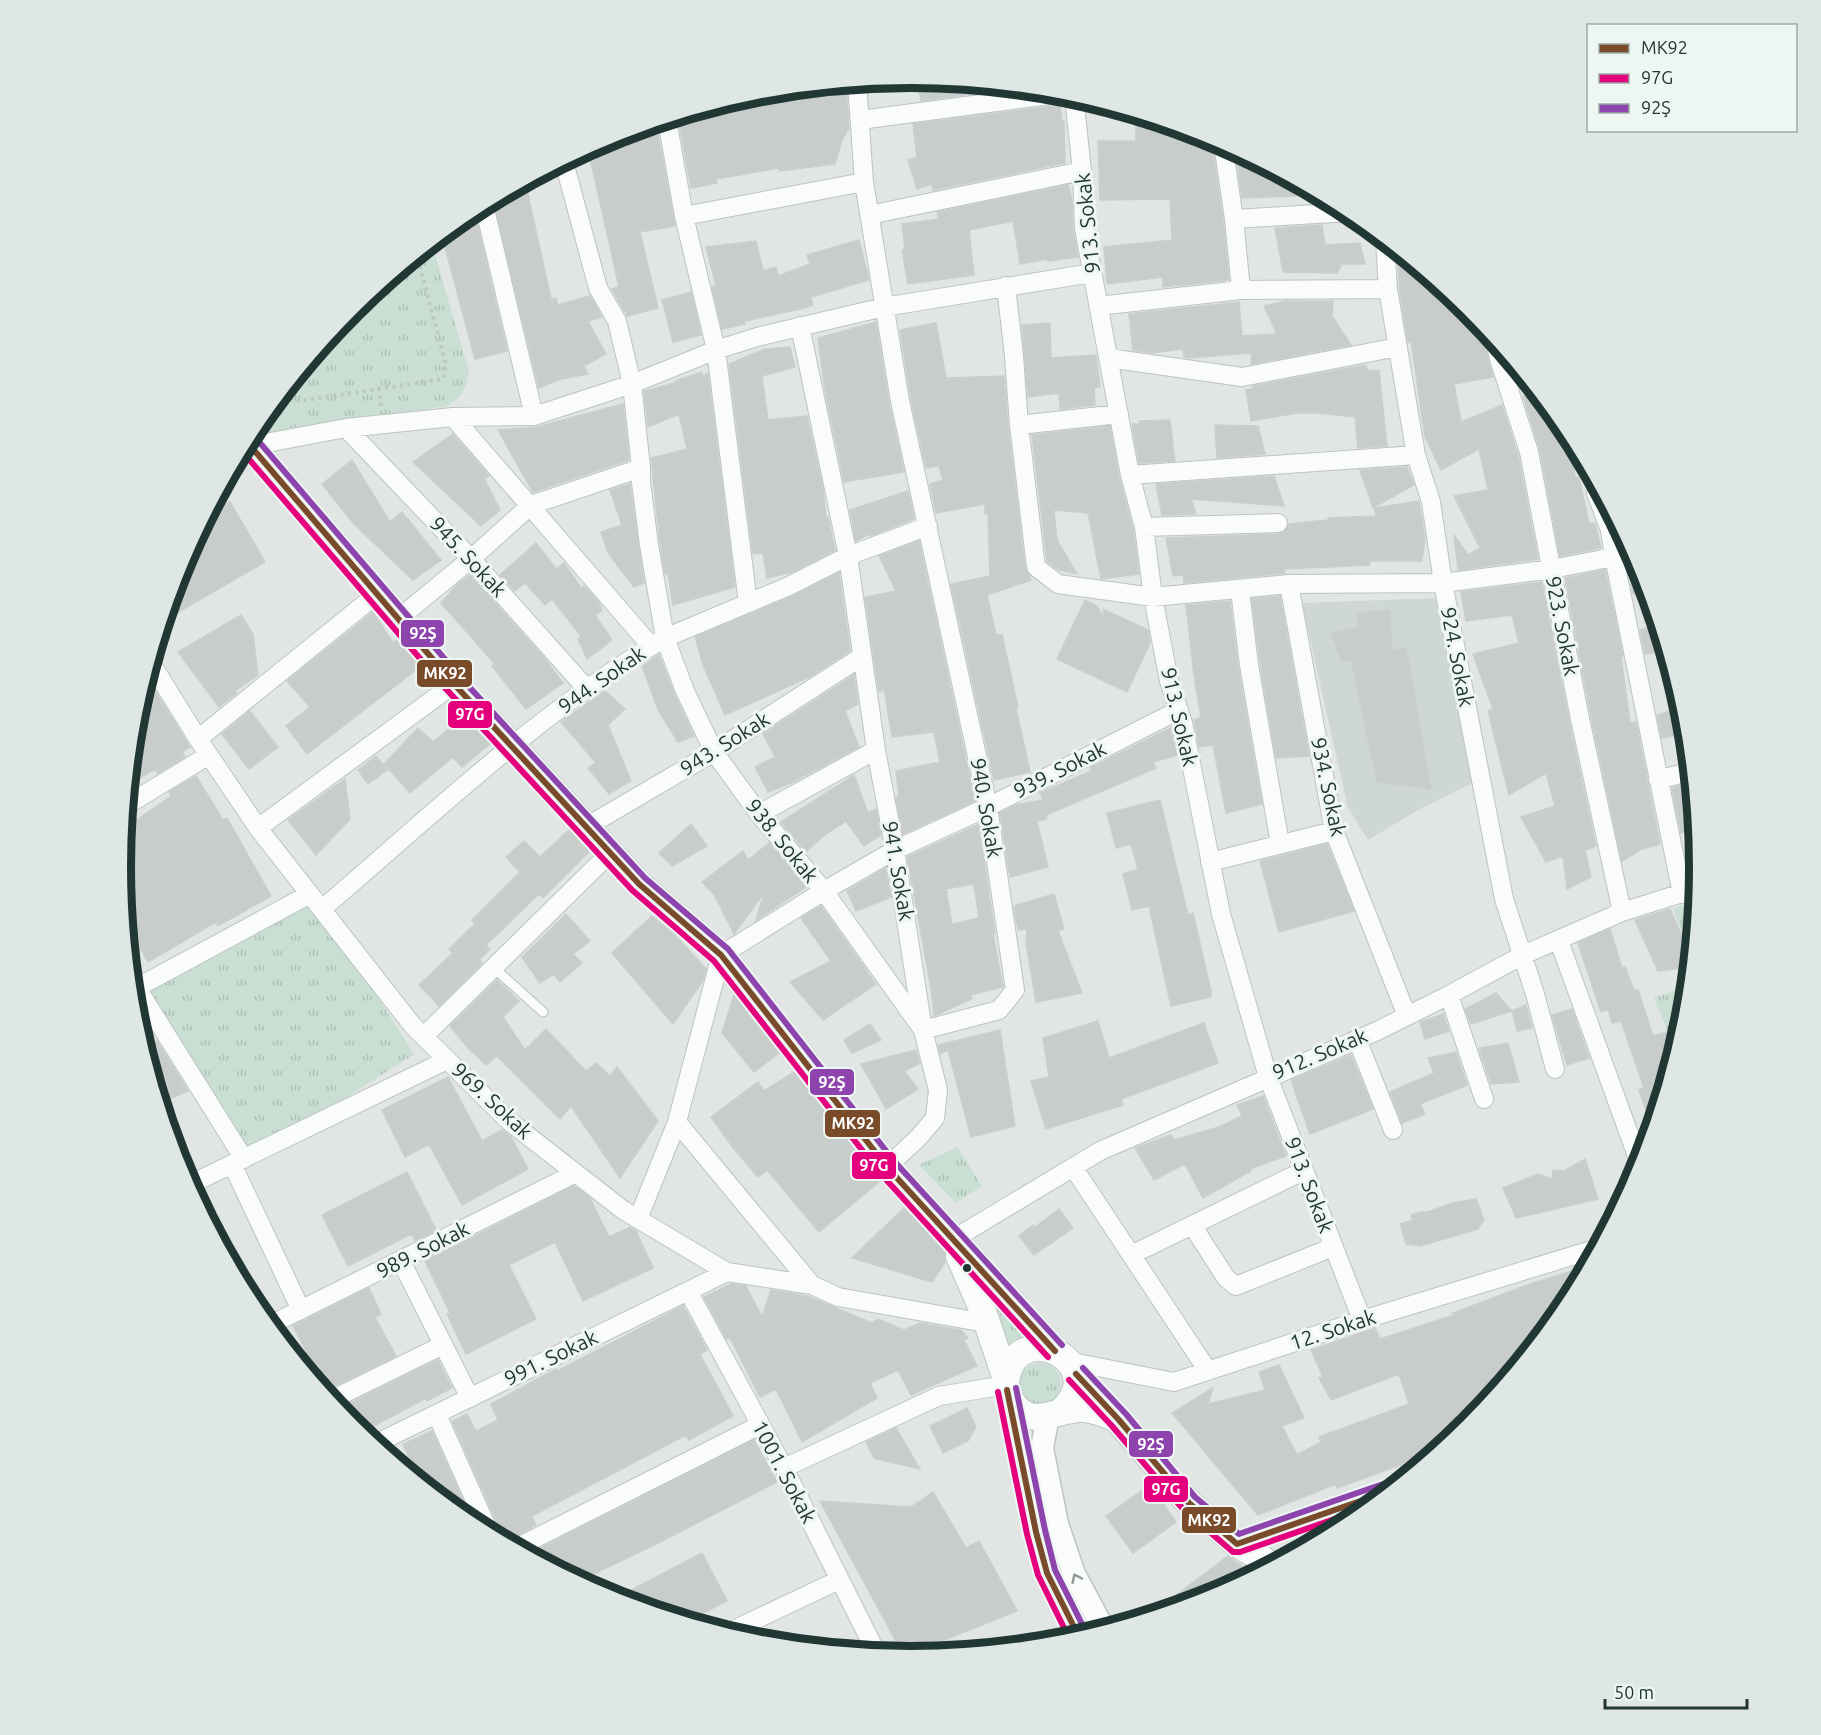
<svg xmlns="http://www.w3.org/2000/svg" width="1821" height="1735" viewBox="0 0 1821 1735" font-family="Ubuntu,sans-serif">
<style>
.built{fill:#ced7d4}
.grass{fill:url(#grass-tufts)}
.building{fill:#c8cdcc;stroke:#cacfcd;stroke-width:1.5;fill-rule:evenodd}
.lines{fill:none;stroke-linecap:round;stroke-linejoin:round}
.service-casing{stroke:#bec3c1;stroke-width:11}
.minor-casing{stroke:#bec3c1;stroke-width:20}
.tertiary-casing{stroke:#bec3c1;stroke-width:25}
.secondary-casing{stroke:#bdc4c2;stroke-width:28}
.path{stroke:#bfc6c5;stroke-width:4;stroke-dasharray:3 4.5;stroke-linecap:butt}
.service{stroke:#fafbfb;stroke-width:9}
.minor{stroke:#fafbfb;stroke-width:18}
.tertiary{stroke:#fafbfb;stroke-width:22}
.secondary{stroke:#fafbfb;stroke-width:26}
.bus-1-casing{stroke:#eef6f3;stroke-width:10}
.bus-2-casing{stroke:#eef6f3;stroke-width:10}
.bus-3-casing{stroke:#eef6f3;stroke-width:10}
.bus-1{stroke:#7a4b2a;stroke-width:6}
.bus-2{stroke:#e5007d;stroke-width:6}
.bus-3{stroke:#8e44ad;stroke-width:6}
.oneway{stroke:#8d9998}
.bus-dot{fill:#203734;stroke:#eef6f3;stroke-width:2}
.labels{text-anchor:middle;stroke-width:6;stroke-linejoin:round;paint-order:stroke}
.street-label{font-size:21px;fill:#203734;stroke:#eef6f3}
.rim{fill:none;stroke:#203734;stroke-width:8}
.line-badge{stroke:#eef6f3;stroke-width:2}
.badge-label{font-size:16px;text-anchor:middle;font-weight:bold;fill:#fff}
</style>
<defs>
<pattern id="grass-tufts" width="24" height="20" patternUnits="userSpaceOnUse" patternTransform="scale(1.5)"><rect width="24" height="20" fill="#cadfd3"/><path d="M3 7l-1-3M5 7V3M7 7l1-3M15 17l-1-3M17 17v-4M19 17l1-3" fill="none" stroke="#adc0b6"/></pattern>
</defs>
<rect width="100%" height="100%" fill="#e1e6e4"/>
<path class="built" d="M1437 598 1472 783 1418 810 1368 840 1348 808 1302 603Z"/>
<path class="grass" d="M432 244 469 372C465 391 464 396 447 406L257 435 253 431 254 429 352 309Z
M307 885 414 1054 243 1163 135 994Z
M1697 899 1691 955 1673 909Z
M1688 985 1685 1022 1676 1052 1654 998Z
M957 1147 982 1186 956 1203 919 1165Z
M987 1295 1028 1338 1004 1351Z
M1019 1384a21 21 0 1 1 42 0a21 21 0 1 1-42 0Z"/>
<path class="building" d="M917 79 952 82 1015 88 921 101Z
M846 84 849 128 842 140 835 164 779 171V168L716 179 717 183 691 188 678 117 747 96Z
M1060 105 1062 121H1064L1065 163 933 190 932 184 917 189 908 160 917 157 913 124Z
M1136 115 1213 139 1212 146 1223 220 1229 280 1163 287V277L1107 284 1104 247 1172 240 1170 199 1100 200 1098 141H1136Z
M656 124 675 226 640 232 658 308 627 316 626 310 624 311 612 289 619 287 588 149 609 138Z
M1251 159 1319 195 1242 198 1237 161Z
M523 184 525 190H527L551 299 556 298 558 305 590 296 602 317 588 321 606 354 584 366 588 374 561 379 539 388 493 200Z
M1068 185 1072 200 1073 229 1078 257 1048 261 1047 259 1020 264 1013 221 969 230 974 275 908 284 902 250 905 249 902 224 939 219 937 212Z
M474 210 507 351 475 359 442 236Z
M1322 225 1325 245 1360 243 1365 264H1342L1337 273 1283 272 1275 228Z
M859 240 869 280 811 297 813 305 805 308 745 321V324L722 329 712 287 716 286 706 247 756 241 763 271 776 267 778 276 810 264 807 255Z
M1397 250 1469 309 1488 333 1484 338V345L1493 377 1454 384 1461 422 1502 405 1518 455 1538 559 1458 570 1454 535 1468 555 1480 548 1454 496 1488 490 1479 449 1441 470 1425 437 1411 341 1408 342 1400 293Z
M691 292 701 335 673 342 662 300Z
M1286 301H1333L1332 316 1351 345 1252 364 1251 353 1190 358 1184 357 1183 349 1152 353 1133 350 1129 314 1239 302 1242 336 1277 334 1264 306Z
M876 322 889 403 904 472 844 482 825 390 818 338Z
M936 323 946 378 1004 376 1008 426 1025 568 1031 580 987 595 996 635 1002 634 1018 707 1016 708 1030 772 994 780 951 584 990 576 988 514H985V504L936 513 930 484 943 480 939 466 926 468 911 399 900 330Z
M1050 323 1051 358 1096 355 1100 387 1094 388 1095 405 1060 409 1059 393 1028 397 1022 325Z
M790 347 795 367 762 376 768 420 807 416 823 489 826 518 828 517 835 550 792 572 767 578 763 553 753 554 729 364 765 349Z
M1365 365 1369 371 1379 370 1387 446 1358 448 1355 417 1317 413H1297L1251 421 1246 390 1253 389V386Z
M702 372V376L708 374 735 587 673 605 668 573 665 574 660 543 651 458 687 449 679 414 648 427 644 391 675 383V381Z
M1536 391 1570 434 1575 478 1579 477 1589 524 1595 523 1601 548 1560 556 1540 450 1523 396Z
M623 404 629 460 533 492 498 430 537 427Z
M1170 420 1175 461 1139 463 1132 424H1140L1139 421Z
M1215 425 1258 426 1265 454 1217 458Z
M1110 426 1119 477 1133 529 1139 574 1101 579 1088 513 1054 510 1057 540 1077 574 1059 570 1047 561 1032 435Z
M453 434 489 476 484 478 500 510 481 526 413 462Z
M352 460 390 522 402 512 441 560 413 580 354 524 322 484Z
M1407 467 1414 485 1373 508 1360 470Z
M1274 476 1284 506 1191 499 1196 514 1162 515 1156 484Z
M630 484 644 583 634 587 608 553 601 532 622 525 610 490Z
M908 491 914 519 870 536 869 534 856 541 850 510Z
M1419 501 1425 539 1422 561H1369L1370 565 1284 569 1285 573 1184 583 1183 575 1173 576 1166 538 1278 534 1284 532 1289 524 1328 520V518L1376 516 1374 508Z
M230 502 265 562 165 620 181 565 208 515Z
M1627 540 1640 566 1648 592 1633 594 1623 541Z
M919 541 975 801 903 834 896 797 899 796 896 771 940 762 934 732 892 737 884 689 879 692 865 597 896 591 879 556Z
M536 543 556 569 564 563 581 588 584 586 600 604 602 610 595 615 612 640 587 659 578 639 581 636 552 599 545 605 525 583 515 591 500 575Z
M1605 570 1623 656 1621 657 1630 723 1636 722 1660 844 1642 849 1622 861 1591 717 1565 578Z
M839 573 850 651 809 677 725 715 703 665 695 637 793 596Z
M470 575 546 660 563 683 526 709 492 666 495 664 441 603 457 585Z
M1542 582 1569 721 1596 846 1585 850 1591 877 1567 889 1563 856 1546 862 1521 817 1555 806 1546 773 1509 795 1488 711 1493 709 1473 654 1519 643 1512 615 1466 621 1461 592Z
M1280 596 1309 756 1276 758 1260 663 1252 599Z
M1085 600 1097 606 1105 620 1103 609 1148 630 1150 643 1127 692 1057 659Z
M1230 601 1238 667 1262 804 1226 813 1213 745 1199 747 1194 720 1201 717 1194 676 1186 605Z
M1390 610 1392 651 1406 648 1431 789 1377 782 1351 660 1342 662 1331 633 1359 627 1357 613Z
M373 612 393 643 396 640 420 667 307 754 286 726 310 707 287 681Z
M241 615 253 634 258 675 235 691 237 693 219 707 178 652Z
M1658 625 1666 651 1645 654 1640 630Z
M659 655 675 696 694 736 678 742 658 710 642 666Z
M854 675 858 704 845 711 859 747 793 782 768 792 755 767 775 757 763 734Z
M147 678 190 747 182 752 185 757 158 773 155 769 140 778 131 764 136 713Z
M605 691 625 709 608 725 631 781 609 794 588 768 596 763 561 722Z
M1683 707 1687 733 1662 738 1657 715Z
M250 711 278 747 249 769 222 734Z
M464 717 490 744 462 767 453 757 410 793 384 764 418 728 433 742Z
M1172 727 1178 755 1153 762 1156 768 1046 815 1047 819 1037 821 1048 867 1010 877 1000 813 1016 805 1043 800 1040 793 1091 771 1090 768Z
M376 756 387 770 368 784 358 770Z
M854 775 868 813 876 809 881 835 864 846 846 821 823 836 806 852 781 822Z
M196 776 223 820 227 818 271 896 218 926 216 922 148 962 127 925 121 867 126 816 131 815 135 821 171 796 169 792Z
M345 779 350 819 316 855 288 820Z
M1692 782 1696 826 1681 833 1672 788Z
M1160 800 1188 915 1193 913 1211 991V997L1171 1006 1149 906 1132 910 1123 874 1138 869 1131 844 1116 848 1107 813Z
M691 824 707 846 672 866 659 853Z
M979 824 995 934H993L1003 987 970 995 972 999 934 1016 931 988 907 857ZM974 884 979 918 952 924 946 889Z
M569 830 589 852 543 898 539 894 486 945 490 949 479 960 482 963 439 1006 419 985 453 953 449 949 475 924 472 920 520 872 506 857 524 841 540 857Z
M769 843 806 887 756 920 764 893 734 934 714 894 702 882 743 851 748 860Z
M1327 844 1354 911 1279 932 1260 861Z
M886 868 891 897 856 911 847 891Z
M1054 894 1064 929 1058 931 1082 993 1036 1002 1026 942 1027 929 1018 930 1014 906Z
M821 906 876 984 823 1020 790 982 831 961 801 918Z
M1670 909 1691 956 1690 967 1658 971 1635 920Z
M566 914 590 941 573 954 582 963 560 982 554 974 540 983 522 957Z
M652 916 675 935 706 969 702 982 673 1024 612 953Z
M1610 929 1622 968 1625 967 1634 991 1638 990 1653 1036 1667 1032 1675 1055 1652 1128 1639 1090 1644 1088 1621 1021 1612 1023 1608 1009 1601 1012 1578 943Z
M497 980 519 1001 503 1017 525 1050 546 1029 586 1071 596 1063 610 1076 617 1067 658 1121 620 1178 571 1106 560 1119 497 1056 486 1065 467 1047 450 1026Z
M1496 993 1512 1011 1471 1024 1465 1009Z
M734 995 779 1053 754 1072 722 1033Z
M1526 1005 1532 1028 1517 1031 1512 1011Z
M1572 1009 1589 1058 1567 1065 1552 1015Z
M1443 1014 1449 1031 1425 1039 1420 1022Z
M1098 1021 1109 1058 1204 1023 1218 1063 1121 1099 1123 1105 1046 1129 1031 1081 1049 1077 1043 1038Z
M870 1024 881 1040 852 1053 844 1040Z
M1000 1030 1015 1126 971 1137 948 1050 940 1054 938 1045Z
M157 1041 188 1091 161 1103 144 1047Z
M1508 1043 1519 1082 1491 1084 1479 1048Z
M916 1050 920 1063 904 1071 918 1089 886 1109 861 1064Z
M1456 1052 1467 1085 1420 1104 1425 1114 1402 1123 1390 1092 1434 1073 1428 1058Z
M1351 1055 1373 1109 1310 1134 1291 1080Z
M794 1072 880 1181 819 1232 767 1170 758 1177 734 1149 711 1117 758 1082 764 1091Z
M448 1077 482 1141 502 1130 511 1137 528 1169 462 1205 429 1144 405 1157 382 1110Z
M1263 1096 1286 1156 1250 1169 1251 1171 1203 1198 1185 1164 1154 1180 1135 1148 1171 1135 1174 1140 1219 1127 1242 1116 1237 1105Z
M1585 1159 1598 1199 1516 1218 1503 1188 1538 1174 1552 1179 1553 1170 1564 1171Z
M407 1172 436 1230 415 1241 411 1234 348 1266 322 1215Z
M574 1186 590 1198 609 1237 630 1227 636 1231 653 1268 583 1301 555 1242 509 1265 536 1319 466 1354 447 1314 450 1313 425 1261Z
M1476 1199 1484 1220 1478 1229 1420 1246 1406 1244 1400 1224 1413 1220 1411 1215 1420 1212H1428L1452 1203Z
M904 1208 945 1252V1262L932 1282 852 1258Z
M1059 1209 1073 1228 1034 1255 1019 1236 1033 1225 1035 1227Z
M1588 1266 1567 1306 1469 1426 1429 1458 1428 1455 1337 1488 1336 1484 1258 1515 1172 1413 1213 1388 1208 1404 1265 1390 1259 1372 1279 1365 1304 1418 1282 1426 1297 1455 1321 1442 1319 1437 1409 1404 1399 1374 1331 1400 1319 1378 1323 1377 1311 1350 1375 1328 1380 1339 1454 1315 1453 1313 1533 1283Z
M731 1284 746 1286 762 1317 771 1290 807 1296 872 1323 878 1319 904 1330 920 1323 961 1330 968 1338 964 1340 977 1366 911 1395 898 1370 870 1383 877 1398 802 1442 776 1389 760 1397 730 1338 727 1339 704 1297Z
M369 1288 381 1314 375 1317 396 1356 324 1391 301 1363 310 1359 293 1326Z
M683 1306 707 1350 700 1354 733 1416 689 1440 686 1435 532 1516 536 1525 511 1538 506 1542 500 1539V1529L452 1421 467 1414 476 1431 498 1420 491 1404 556 1369 557 1371Z
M438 1360 452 1388 427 1401 426 1398 361 1433 338 1409Z
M967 1408 976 1427 968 1441 943 1453 930 1426Z
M896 1428 920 1469 874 1458 866 1442Z
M432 1431 474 1525 420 1481 403 1444Z
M754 1440 777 1482 654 1545 579 1581 529 1554Z
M1150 1485 1176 1522 1133 1553 1106 1516Z
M933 1492 966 1548 979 1541 1017 1611 904 1656 820 1501 911 1507Z
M702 1553 727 1601 688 1621 614 1599Z
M1228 1556 1254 1575 1212 1597 1152 1615 1151 1614Z"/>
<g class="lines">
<defs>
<path id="service" d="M493 967 543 1012"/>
<path id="minor" d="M1074 96 1082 171 1084 228 1130 475 1144 527 1153 597 1169 681 1183 723 1221 914 1268 1077 1362 1320
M667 120 684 216 716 350 748 603
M860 120 1065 93
M1223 144 1234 219 1241 290
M564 162 598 288 617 321 632 384 641 468V482L649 545 665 638 685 691 714 752 759 814 824 891 923 1030 999 1010 1015 990 988 807 900 401 864 182 857 83
M484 205 534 416
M869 215 1082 171
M684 216 864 182
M1234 219 1351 212
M1385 240 1388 289 1416 455 1431 502 1443 583 1504 899 1535 994 1555 1069
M1006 286 1014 356 1019 425 1036 567 1058 584 1153 597 1289 584 1443 583 1552 569 1614 557
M1098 306 1241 290 1388 289
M800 326 848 556 876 750 895 850 923 1030 938 1090 935 1118 919 1137 887 1167
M1495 342 1499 359 1529 452 1580 719 1622 912
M1108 358 1242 377 1398 347
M453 417 651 646
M1019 425 1119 414
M346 428 471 559 586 688
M250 446 346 428 453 417 534 416 632 384 716 350 757 337 884 307 1092 273
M1130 475 1416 455
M1601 492 1596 493 1610 530 1614 557 1682 894
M1144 527 1278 523
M1289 584 1334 831 1407 1016
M1240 590 1249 665 1280 844
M398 619 471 559 531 505 641 468
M151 663 198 739 258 828 413 1026 509 1121 623 1210 727 1272 812 1285 838 1297 986 1323
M198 739 377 594
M1658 780 1691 771
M127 805 209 755
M759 814 876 750
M586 827 714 752 861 657
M258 828 454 684
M1210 862 1334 831
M322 909C432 815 539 712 665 638L789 586 848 556 928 526
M1559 941 1641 1167
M132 980 244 1159
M138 987 310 894
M1449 995 1484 1099
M424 1036 610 853
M1357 1039 1393 1130
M677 1122 812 1285
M176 1152 192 1184
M232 1164 301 1310
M1073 1167 1208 1371
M189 1185 447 1060
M638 1219 677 1122 721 955 824 891 895 850 988 807 1179 710
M1192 1225 1226 1278 1236 1286 1333 1247
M952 1240 1100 1151 1377 1031 1449 995 1523 955 1622 912 1698 888
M1131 1255 1303 1171
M401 1261 470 1398
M688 1291 784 1468 877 1654
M270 1325 576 1173
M1067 1361 1174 1382 1362 1320 1598 1248
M331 1400 443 1345
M437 1415 490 1534
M375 1444 727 1272
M784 1468 939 1396 1006 1385
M1237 1544 1389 1491
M516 1548 760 1425
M727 1633 839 1580"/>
<path id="tertiary" d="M1007 1392 1036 1532 1047 1573 1079 1638
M1048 1416 1042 1448 1057 1524 1074 1574 1104 1630"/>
<path id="secondary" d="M247 442 454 684 512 746 639 884 721 955 887 1167 1055 1351
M959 1256 983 1311 1006 1379
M1108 1409 1189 1503 1237 1544 1272 1565
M1059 1413C1115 1366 1021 1315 1007 1376 1005 1385 1007 1395 1012 1402 1032 1432 1058 1407 1084 1409 1097 1410 1107 1415 1119 1420"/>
</defs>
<use href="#service" class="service-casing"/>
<use href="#minor" class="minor-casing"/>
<use href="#tertiary" class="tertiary-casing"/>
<use href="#secondary" class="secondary-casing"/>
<path class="path" d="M379 388 381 408
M283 393 299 401 443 379 446 365 417 256"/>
<use href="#service" class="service"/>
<use href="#minor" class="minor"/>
<use href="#tertiary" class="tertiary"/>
<use href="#secondary" class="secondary"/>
<defs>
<path id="bus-1" d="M247 442 454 684 639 884 721 955 887 1167 1055 1351
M1076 1374 1119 1420 1189 1503 1237 1544 1389 1491
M1007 1390 1036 1532 1047 1573 1079 1637"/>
<path id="bus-2" d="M242 451 447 690 632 890 714 961 880 1173 1048 1357
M1069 1380 1112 1426 1183 1509 1233 1552H1240L1369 1507
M998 1392 1027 1534 1038 1575 1070 1640"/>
<path id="bus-3" d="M254 436 461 678 645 878 728 949 894 1161 1062 1345
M1083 1368 1126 1414 1195 1497 1239 1534 1386 1483
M1016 1388 1045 1530 1055 1570 1087 1634"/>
</defs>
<use href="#bus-1" class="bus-1-casing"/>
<use href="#bus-2" class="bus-2-casing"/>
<use href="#bus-3" class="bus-3-casing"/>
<use href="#bus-1" class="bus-1"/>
<use href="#bus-2" class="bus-2"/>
<use href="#bus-3" class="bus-3"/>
</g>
<defs><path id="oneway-chevron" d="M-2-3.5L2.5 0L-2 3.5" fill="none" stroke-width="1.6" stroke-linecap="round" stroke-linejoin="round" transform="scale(1.5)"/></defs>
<use class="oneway" href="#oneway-chevron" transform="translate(1076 1578) rotate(-115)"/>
<circle class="bus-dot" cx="967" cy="1268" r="5"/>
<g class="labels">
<g class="street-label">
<text transform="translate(1088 223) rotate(-96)" y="7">913. Sokak</text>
<text transform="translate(468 557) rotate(47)" y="7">945. Sokak</text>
<text transform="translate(1562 626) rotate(79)" y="7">923. Sokak</text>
<text transform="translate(1457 657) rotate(79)" y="7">924. Sokak</text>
<text transform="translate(602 680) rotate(-35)" y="7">944. Sokak</text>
<text transform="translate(1179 717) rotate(77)" y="7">913. Sokak</text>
<text transform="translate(725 744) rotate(-32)" y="7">943. Sokak</text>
<text transform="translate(1060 770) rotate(-27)" y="7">939. Sokak</text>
<text transform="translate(1328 787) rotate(78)" y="7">934. Sokak</text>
<text transform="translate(986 808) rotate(80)" y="7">940. Sokak</text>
<text transform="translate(782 841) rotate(51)" y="7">938. Sokak</text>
<text transform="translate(898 871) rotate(80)" y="7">941. Sokak</text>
<text transform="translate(1320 1054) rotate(-23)" y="7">912. Sokak</text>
<text transform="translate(492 1101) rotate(43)" y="7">969. Sokak</text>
<text transform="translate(1309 1185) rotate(69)" y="7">913. Sokak</text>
<text transform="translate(423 1250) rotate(-27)" y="7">989. Sokak</text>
<text transform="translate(1333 1330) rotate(-18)" y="7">12. Sokak</text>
<text transform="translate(551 1358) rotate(-26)" y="7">991. Sokak</text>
<text transform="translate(784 1472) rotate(62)" y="7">1001. Sokak</text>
</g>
</g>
<path d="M0 0H1821V1735H0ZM131 867a779 779 0 1 1 1558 0a779 779 0 1 1-1558 0Z" fill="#dee7e4" fill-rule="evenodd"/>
<path class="rim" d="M131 867a779 779 0 1 1 1558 0a779 779 0 1 1-1558 0Z"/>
<g class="line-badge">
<rect x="400" y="619" width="45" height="29" rx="6" fill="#8e44ad"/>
<rect x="416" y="659" width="57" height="29" rx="6" fill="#7a4b2a"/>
<rect x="447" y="700" width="46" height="29" rx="6" fill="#e5007d"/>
<rect x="809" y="1068" width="46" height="28" rx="6" fill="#8e44ad"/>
<rect x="824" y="1109" width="57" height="29" rx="6" fill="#7a4b2a"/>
<rect x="851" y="1151" width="46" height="29" rx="6" fill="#e5007d"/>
<rect x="1128" y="1430" width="46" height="28" rx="6" fill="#8e44ad"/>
<rect x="1143" y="1475" width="46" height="28" rx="6" fill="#e5007d"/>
<rect x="1181" y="1506" width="56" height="28" rx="6" fill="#7a4b2a"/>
</g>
<g class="badge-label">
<text x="423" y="639">92Ş</text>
<text x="445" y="679">MK92</text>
<text x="470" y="720">97G</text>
<text x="832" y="1088">92Ş</text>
<text x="853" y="1129">MK92</text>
<text x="874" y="1171">97G</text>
<text x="1151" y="1450">92Ş</text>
<text x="1166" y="1495">97G</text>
<text x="1209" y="1526">MK92</text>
</g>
<rect x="1587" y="24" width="210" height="108" fill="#eef6f3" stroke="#9caaa7" stroke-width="1.5"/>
<rect x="1599" y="44" width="30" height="9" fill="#7a4b2a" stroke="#9caaa7" stroke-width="1.5"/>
<text x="1641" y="54" font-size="18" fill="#203734">MK92</text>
<rect x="1599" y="74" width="30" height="9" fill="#e5007d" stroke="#9caaa7" stroke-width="1.5"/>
<text x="1641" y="84" font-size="18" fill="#203734">97G</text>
<rect x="1599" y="104" width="30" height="9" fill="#8e44ad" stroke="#9caaa7" stroke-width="1.5"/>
<text x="1641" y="114" font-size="18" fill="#203734">92Ş</text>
<path d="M1605 1699v9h142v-9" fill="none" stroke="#203734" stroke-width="3"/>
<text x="1614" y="1699" font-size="18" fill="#203734" stroke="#eef6f3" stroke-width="4.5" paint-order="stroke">50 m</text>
</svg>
